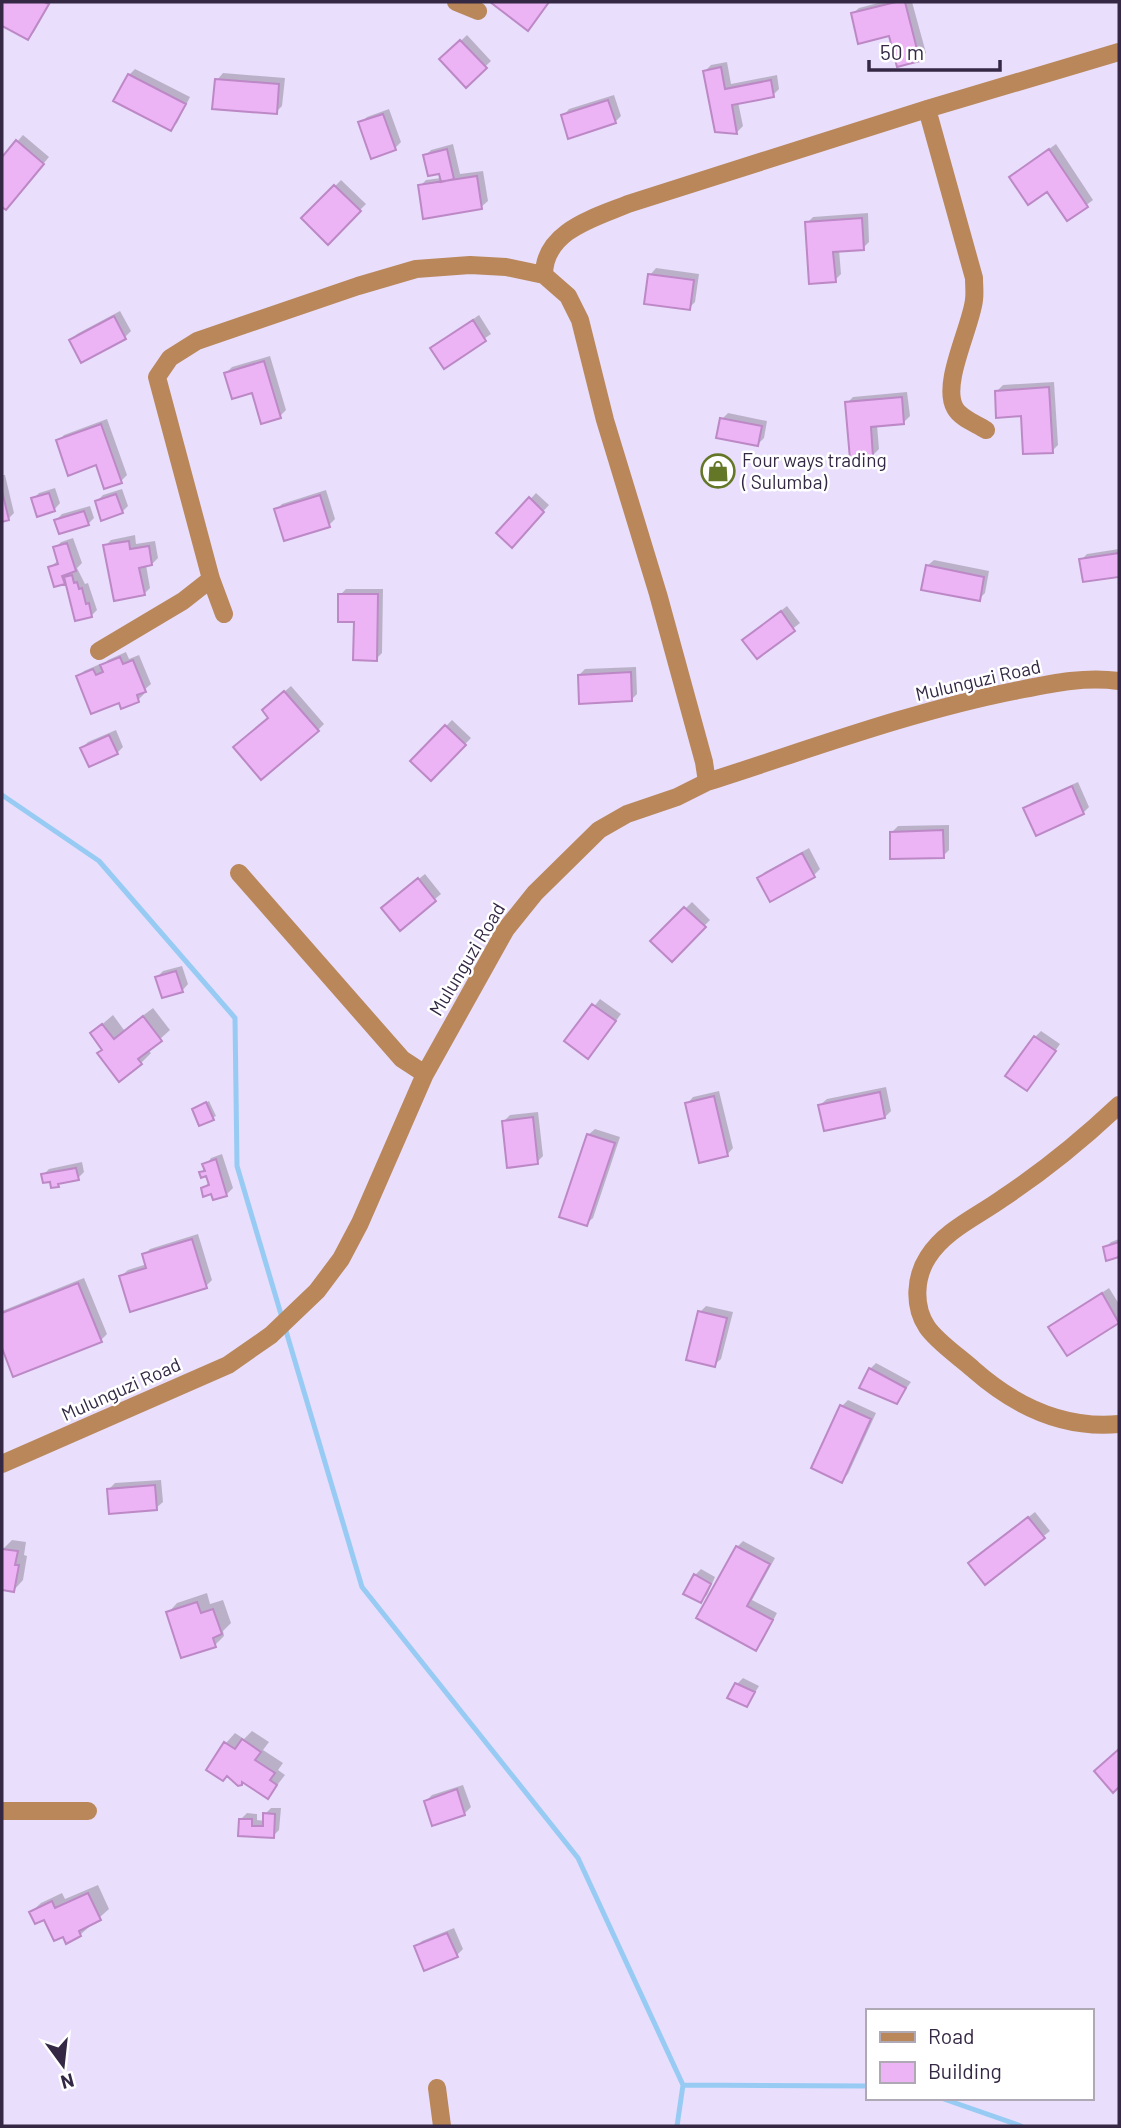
<svg xmlns="http://www.w3.org/2000/svg" width="1121" height="2128" viewBox="0 0 1121 2128" font-family="Barlow,sans-serif">
<style>
.shadow{fill:#0003}
.lines{fill:none;stroke-linecap:round;stroke-linejoin:round}
.stream{stroke:#97cbf3;stroke-width:5}
.building{fill:#ecb4f5;stroke:#bd88c6;stroke-width:2}
.minor{stroke:#b9875a;stroke-width:18}
.labels{text-anchor:middle;stroke-width:5;stroke-linejoin:round;paint-order:stroke}
.poi-label{font-size:19px;fill:#342845;stroke:#fff;text-anchor:start}
.street-label{font-size:19px;fill:#342845;stroke:#fff}
</style>
<rect width="100%" height="100%" fill="#e9defc"/>
<path class="shadow" d="M2 2H51L34 32 28 38 2 24Z
M882 2H912L926 53 919 59 890 34 852 14 859 8Z
M467 35 491 61 466 85 442 59Z
M727 62 731 84 777 75 779 89 773 95 738 102 743 126 737 132 717 131 705 71 711 65Z
M135 69 190 97 177 123 171 129 129 75Z
M223 73 285 78 282 106 276 112 217 80Z
M614 95 621 116 615 122 563 116 569 109Z
M389 109 401 142 395 148 360 123 367 117Z
M23 135 49 157 6 208 2 204V159Z
M453 144 460 174 483 171 488 201 481 207 420 186 426 180 441 178 440 171 425 156 431 150Z
M1056 144 1093 200 1068 219 1047 189 1011 177Z
M341 180 366 204 328 242 304 218Z
M868 213 869 242 863 248 839 250 841 274 835 280 807 223 813 217Z
M656 268 699 274 695 302 689 308 650 275Z
M120 311 131 331 125 337 71 340 77 334Z
M479 315 491 334 445 366 433 348Z
M270 356 286 410 280 416 253 391 226 373 232 367Z
M1054 382 1058 445 1052 451 1023 414 997 391 1003 385Z
M907 392 910 416 904 422 877 425 879 449 873 455 847 403 853 397Z
M728 413 767 421 764 438 758 444 722 419Z
M107 419 127 475 121 481 106 487 97 463 58 441 64 435Z
M2 475H5L14 513 8 519 2 520Z
M55 488 60 503 54 510 33 499 39 493Z
M122 489 128 506 122 512 97 501 103 495Z
M326 490 335 519 329 525 276 510 282 504Z
M536 493 549 505 512 545 499 533Z
M90 506 94 518 88 524 56 520 62 514Z
M135 535 136 544 155 541 158 558 152 564 146 565 150 588 144 594 105 546 111 540Z
M73 538 82 563 77 568 85 584 88 583 97 610 91 616 67 581 56 585 50 567 59 560 55 548 61 542Z
M1119 549V575L1084 580 1081 560 1087 554Z
M934 560 989 571 985 593 979 599 927 566Z
M346 589H383L382 653 376 659 340 595Z
M787 606 800 623 757 657 744 640Z
M126 652 129 659 139 655 151 684 143 691 144 694 138 700 120 701 78 677 84 671 100 664 101 667 108 660Z
M636 667 637 694 631 700 579 675 585 669Z
M291 686 324 724 318 730 270 718V704Z
M452 720 471 738 431 779 412 761Z
M116 730 123 747 117 753 82 748 88 742Z
M1078 782 1089 807 1083 813 1025 809 1031 803Z
M949 825V850L943 856 892 832 898 826Z
M809 848 820 869 814 875 759 878 765 872Z
M425 874 441 894 400 928 390 902Z
M692 902 710 920 672 959 653 941Z
M182 966 188 984 182 991 157 977 163 971Z
M600 999 621 1014 594 1050 567 1041Z
M153 1008 170 1030 148 1050 151 1053 141 1063 104 1049 92 1033 113 1015 124 1030Z
M1041 1031 1060 1044 1033 1083 1035 1037Z
M886 1087 891 1111 885 1117 820 1105 827 1099Z
M719 1091 733 1148 727 1155 687 1104 693 1097Z
M209 1101 216 1116 200 1124 196 1107Z
M538 1112 543 1156 537 1162 504 1121 510 1115Z
M595 1129 620 1137 593 1218 586 1224 588 1135Z
M222 1154 233 1188 227 1194 203 1189 209 1182 207 1174 201 1173 211 1158Z
M82 1162 84 1172 78 1178 62 1181 58 1185 43 1175 49 1169Z
M198 1234 212 1280 206 1286 121 1276 128 1270 147 1264 144 1255 150 1249Z
M1119 1239V1256L1107 1259 1105 1248 1111 1242Z
M84 1278 107 1334 101 1340 14 1375 2 1344V1311Z
M1109 1288 1119 1304V1321L1067 1354 1050 1327Z
M706 1306 733 1312 721 1359 714 1365 700 1312Z
M876 1363 911 1382 896 1402 870 1369Z
M848 1400 876 1413 848 1474 842 1480V1406Z
M161 1480 163 1502 156 1508 109 1489 115 1483Z
M1035 1512 1050 1531 986 1582 977 1557Z
M12 1540 26 1542 24 1555 27 1556 23 1580 14 1590 2 1588 3 1549Z
M743 1541 775 1558 752 1600 777 1613 762 1642 756 1648 699 1618 737 1547Z
M701 1569 715 1577 707 1595 701 1601 695 1575Z
M207 1593 210 1604 223 1600 231 1623 223 1631 224 1636 215 1645 168 1613 177 1603Z
M743 1678 759 1686 747 1705 737 1684Z
M252 1731 269 1742 263 1750 283 1763 278 1770 285 1775 268 1797 244 1781 242 1784 227 1774 208 1770 226 1743 235 1733 244 1739Z
M463 1785 471 1807 465 1813 433 1823 426 1801 432 1795Z
M271 1808H281L279 1830 273 1836 240 1834 241 1819 247 1813 257 1814V1820L265 1821V1814Z
M98 1885 109 1909 80 1935H64L45 1918 31 1912 41 1903 62 1893 65 1899Z
M454 1928 463 1949 457 1955 416 1947 422 1941Z"/>
<g class="lines">
<path class="stream" d="M2 795 99 861 235 1018 237 1166 362 1587 578 1858 683 2085 677 2126
M683 2085 867 2086
M941 2098 1021 2126"/>
</g>
<path class="building" d="M2 2H44L49 4 28 40 2 26Z
M490 2H549L528 31Z
M896 2H905L920 61 897 67 889 36 858 44 851 13Z
M460 40 487 68 466 88 439 59Z
M721 67 725 89 771 80 774 97 732 105 737 134 715 132 703 71Z
M128 74 186 104 171 131 113 101Z
M215 79 279 84 277 114 212 109Z
M608 100 616 123 568 139 561 115Z
M383 114 396 150 371 159 358 122Z
M16 140 44 164 6 210 2 207V157Z
M447 149 454 179 441 182 439 174 428 176 423 155Z
M1049 149 1088 207 1067 221 1047 192 1028 205 1009 177Z
M477 176 482 209 423 219 418 185Z
M334 185 361 211 328 245 301 218Z
M862 218 864 250 833 252 836 282 809 284 805 222Z
M648 274 694 280 690 310 644 304Z
M114 316 126 339 81 363 69 340Z
M473 320 486 341 444 369 430 348Z
M264 361 281 418 261 424 252 393 232 399 224 373Z
M1049 387 1053 453 1023 454 1021 416 996 418 995 391Z
M902 397 904 424 871 427 873 457 850 459 845 402Z
M720 418 762 426 758 446 716 438Z
M101 424 122 483 104 489 96 465 68 476 56 440Z
M2 491 9 520 2 522Z
M49 493 55 511 37 517 31 498Z
M116 494 123 513 101 521 95 501Z
M320 495 330 527 284 541 274 509Z
M529 497 544 512 512 548 496 533Z
M84 511 89 525 59 534 54 520Z
M129 541 130 549 149 546 152 565 139 568 145 595 114 601 103 545Z
M67 543 76 571 62 576 65 584 54 587 48 567 58 564 53 547Z
M1119 553V577L1083 582 1079 559Z
M926 565 984 577 980 601 921 590Z
M72 575 74 583 77 582 79 589 82 588 86 604 89 603 92 617 75 621 64 577Z
M338 594H378L377 661 353 660 354 622H338Z
M781 611 795 631 757 659 742 640Z
M120 657 123 664 133 660 146 692 137 695 139 702 121 709 119 703 91 714 76 676 93 669 96 675 103 672 100 665Z
M631 672 632 701 579 704 578 675Z
M284 691 319 731 261 780 233 747 268 718 262 710Z
M445 725 466 745 431 781 410 761Z
M109 735 118 754 89 767 80 748Z
M1072 786 1084 814 1036 836 1023 808Z
M943 830 944 858 890 859V832Z
M802 853 815 877 770 902 757 878Z
M418 878 436 901 400 931 381 908Z
M684 907 706 927 672 962 650 941Z
M176 971 183 992 162 998 155 977Z
M592 1004 616 1021 588 1059 564 1041Z
M143 1016 162 1041 138 1059 142 1064 119 1082 97 1053 102 1050 90 1033 102 1024 114 1039Z
M1034 1036 1056 1051 1027 1091 1005 1076Z
M880 1092 885 1118 824 1131 818 1105Z
M714 1096 728 1156 699 1163 685 1103Z
M206 1102 214 1120 199 1126 192 1109Z
M533 1117 538 1164 507 1168 502 1121Z
M587 1134 615 1143 587 1226 559 1217Z
M216 1159 227 1196 213 1200 211 1194 203 1197 201 1188 209 1185 206 1176 201 1178 199 1172 205 1171 202 1164Z
M76 1168 79 1180 58 1184 59 1187 51 1188 50 1182 43 1183 41 1174Z
M192 1239 207 1288 130 1312 119 1276 146 1268 142 1254Z
M1119 1242V1257L1106 1261 1103 1247Z
M78 1283 102 1342 13 1377 2 1348V1313Z
M1102 1293 1119 1323 1067 1356 1048 1327Z
M698 1311 727 1318 715 1367 686 1360Z
M869 1368 906 1388 897 1404 859 1388Z
M840 1405 871 1419 842 1483 811 1468Z
M155 1485 157 1510 109 1514 107 1489Z
M1028 1517 1045 1538 985 1585 968 1563Z
M736 1546 770 1564 747 1606 773 1620 756 1651 696 1618Z
M2 1549 18 1551 15 1565H19L14 1592 2 1590Z
M694 1574 711 1584 701 1603 683 1594Z
M197 1602 201 1613 213 1609 222 1634 213 1638 216 1647 181 1658 166 1612Z
M735 1683 755 1692 747 1707 727 1698Z
M242 1739 261 1752 255 1760 275 1773 270 1780 277 1785 268 1799 242 1782V1785L238 1786 227 1776 223 1781 206 1770 224 1742 235 1749Z
M1119 1749V1787L1113 1793 1094 1771Z
M457 1789 465 1815 432 1826 424 1801Z
M263 1813 275 1814 274 1838 238 1836 239 1819H252V1826H263Z
M88 1893 101 1920 79 1931 81 1936 66 1944 63 1937 54 1941 44 1920 35 1924 29 1912 52 1901 55 1908Z
M447 1933 458 1957 424 1971 414 1946Z"/>
<g class="lines">
<path class="minor" d="M456 2 478 11
M927 109 974 278C974 285 975 293 974 300 971 327 941 384 955 408 960 418 977 424 986 430
M544 275C544 231 594 218 628 204L927 109 1119 52
M224 614 211 579 157 377 170 358 197 341 358 286 416 269 470 265 506 267 544 275 568 296 580 320 605 420 658 594 704 762 707 782
M99 651 183 601 211 579
M239 873 402 1059 425 1074
M1119 1105C1083 1139 1045 1170 1003 1198 978 1216 945 1230 928 1257 915 1277 913 1306 927 1327 937 1342 961 1358 974 1370 1015 1406 1064 1429 1119 1424
M2 1464 228 1365 271 1335 317 1291 341 1259 360 1223 425 1074 506 929 535 893 599 830 627 814 677 797 707 782C808 750 909 712 1014 691 1049 684 1083 676 1119 681
M2 1811H88
M437 2088 442 2126"/>
</g>
<defs>
<symbol id="shop-ring" viewBox="-11 -11 22 22"><circle r="9.5" fill="#fff" stroke="#647727" stroke-width="1.5"/><path d="M-5-2.5h2.3a2.7 3.5 0 0 1 5.4 0H5L5.5 6h-11ZM-1.5-2.5h3a1.5 2.3 0 0 0-3 0Z" fill="#647727"/></symbol>
</defs>
<g fill-rule="evenodd">
<use href="#shop-ring" x="699" y="452" width="38" height="38"/>
</g>
<g class="labels">
<g class="poi-label">
<text x="742" y="467">Four ways trading<tspan x="742" dy="22">( Sulumba)</tspan></text>
</g>
<g class="street-label">
<text transform="translate(978 680) rotate(-13)" y="7">Mulunguzi Road</text>
<text transform="translate(467 959) rotate(-59)" y="7">Mulunguzi Road</text>
<text transform="translate(121 1389) rotate(-24)" y="7">Mulunguzi Road</text>
</g>
</g>
<rect width="1121" height="2128" fill="none" stroke="#342845" stroke-width="7"/>
<rect x="866" y="2009" width="228" height="91" fill="#ffffff" stroke="#aea9b5" stroke-width="2"/>
<rect x="880" y="2032" width="35" height="10" fill="#b9875a" stroke="#aea9b5" stroke-width="2"/>
<text x="928" y="2044" font-size="21" fill="#342845">Road</text>
<rect x="880" y="2062" width="35" height="21" fill="#ecb4f5" stroke="#aea9b5" stroke-width="2"/>
<text x="928" y="2079" font-size="21" fill="#342845">Building</text>
<g transform="translate(63 2065) rotate(165)" stroke="#ffffff" stroke-width="5" paint-order="stroke">
<path d="M0-5L12 26L0 18L-12 26Z" fill="#342845"/>
<text y="-10" font-size="19" font-weight="bold" text-anchor="middle" fill="#342845">N</text>
</g>
<path d="M869 60v10h131v-10" fill="none" stroke="#342845" stroke-width="3.5"/>
<text x="880" y="60" font-size="21" fill="#342845" stroke="#ffffff" stroke-width="5" paint-order="stroke">50 m</text>
</svg>
